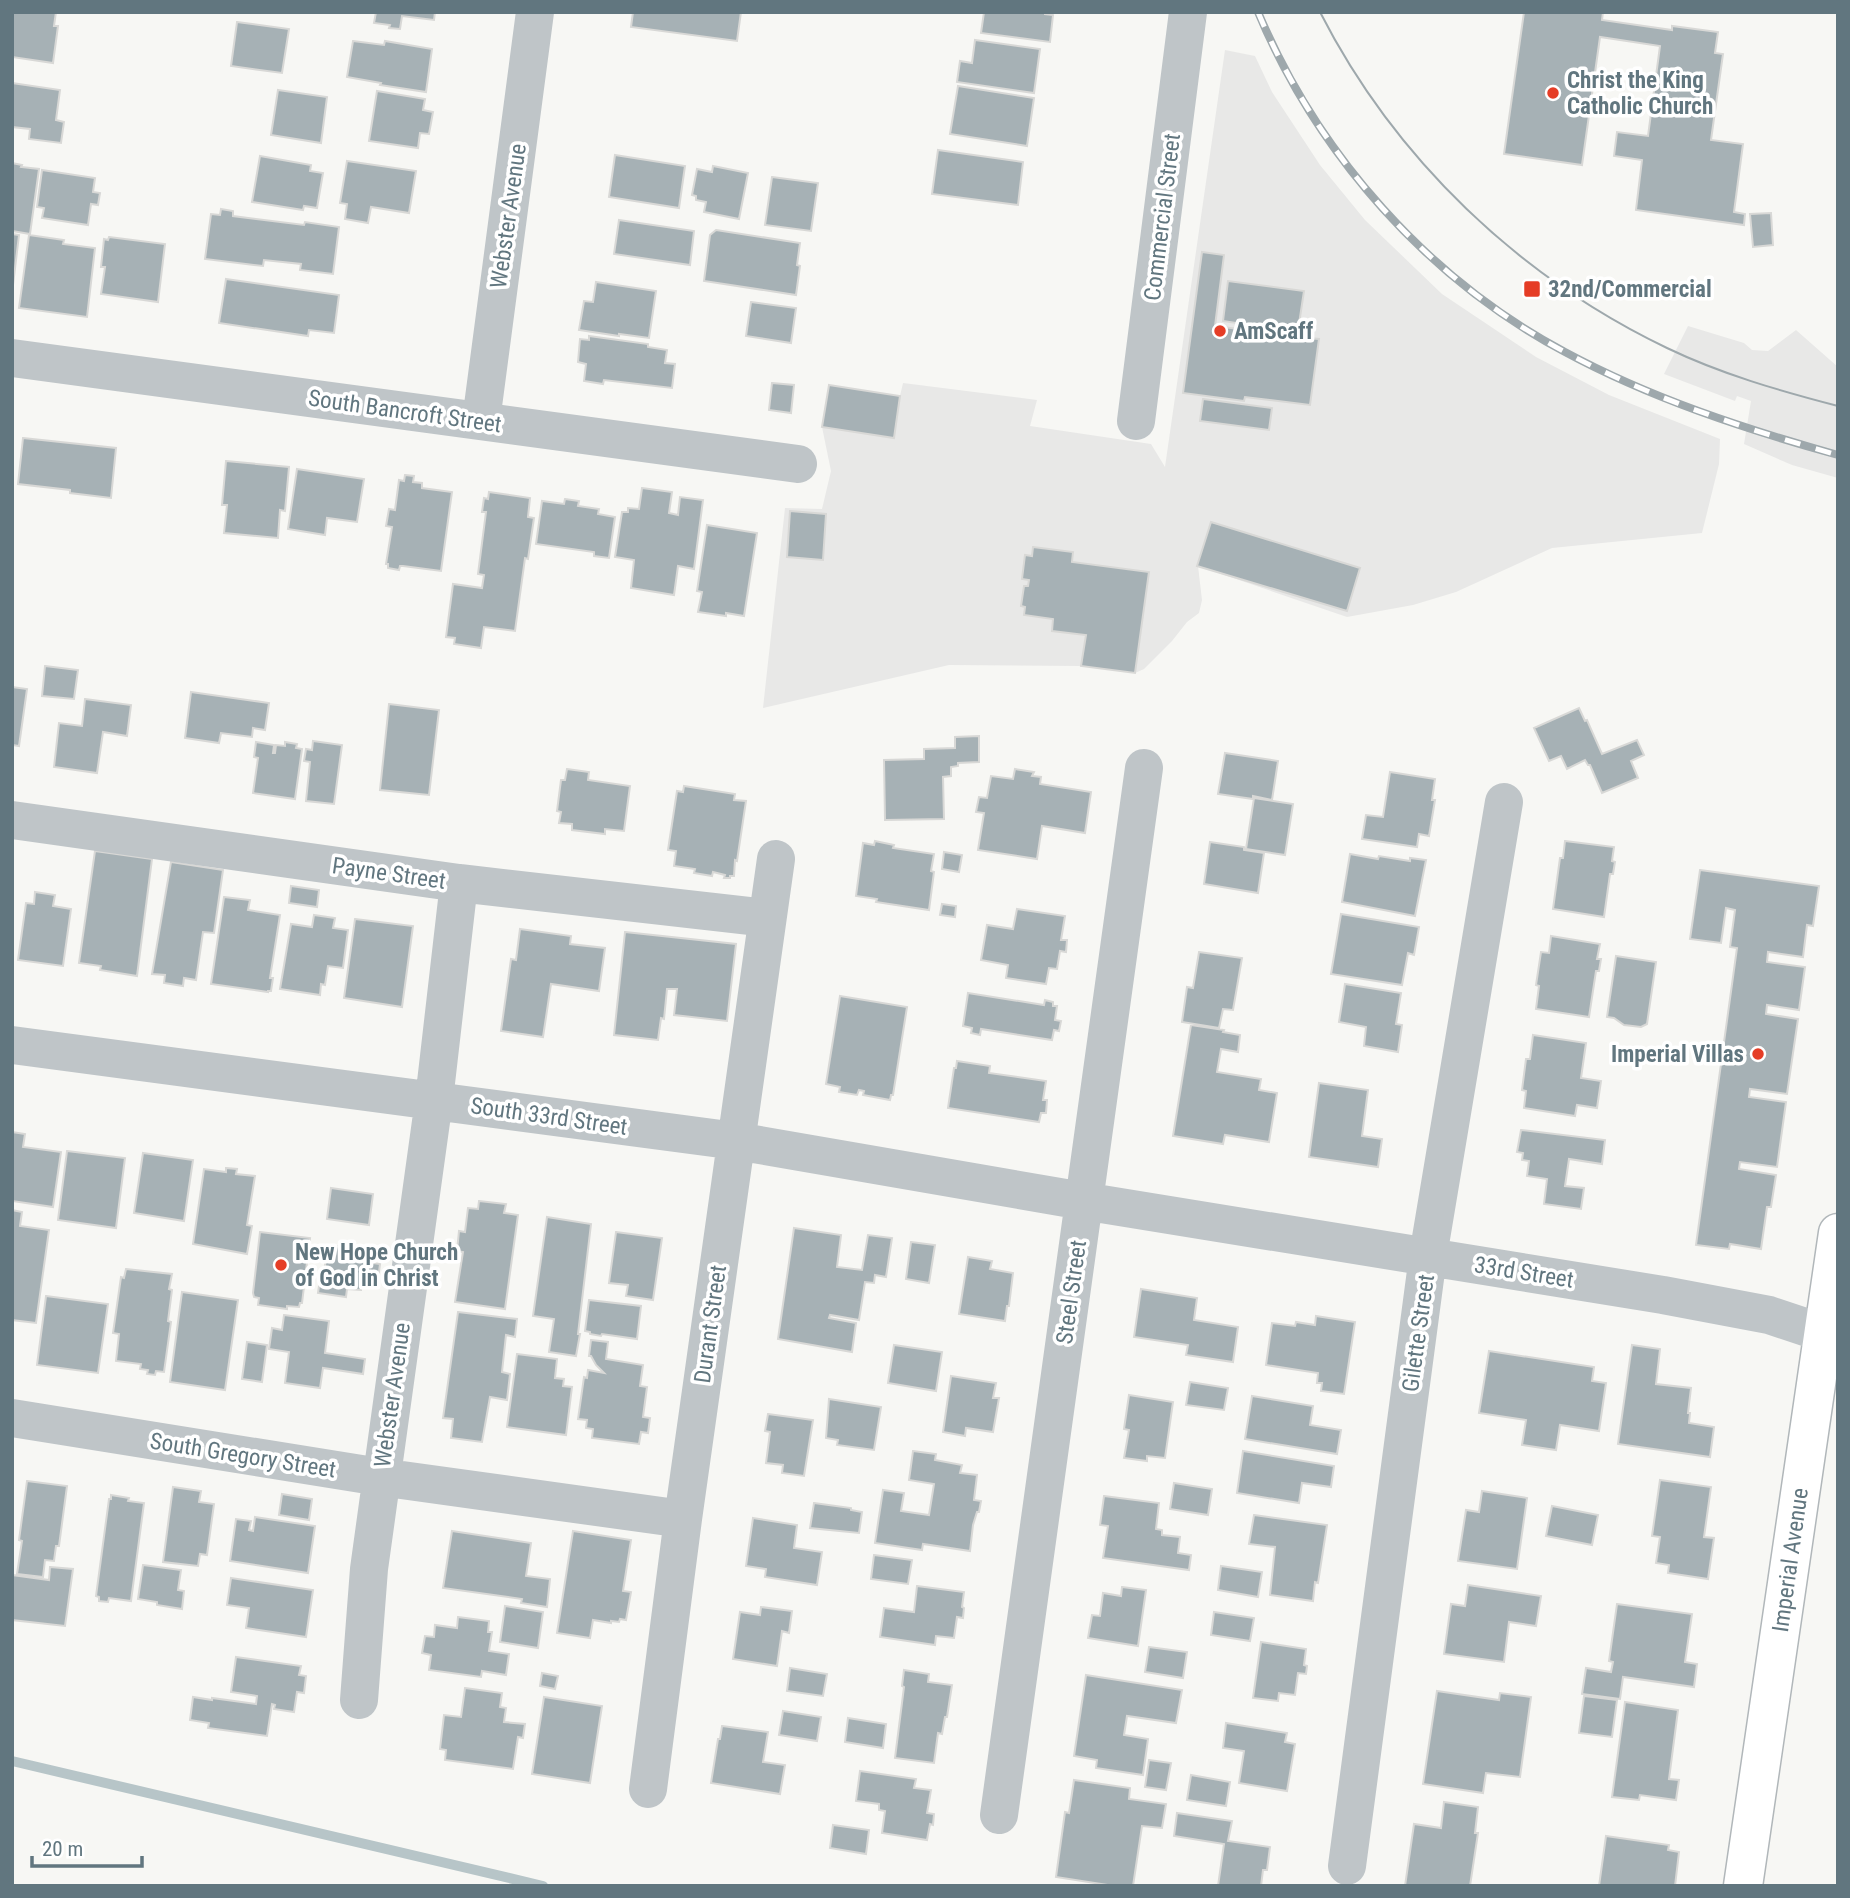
<svg xmlns="http://www.w3.org/2000/svg" width="1850" height="1898" viewBox="0 0 1850 1898" font-family="'Roboto Condensed',sans-serif">
<style>
.built{fill:#e8e8e7}
.lines{fill:none;stroke-linecap:round;stroke-linejoin:round}
.stream{stroke:#b7c5c8;stroke-width:10}
.building{fill:#a6b1b5;stroke:#d8d8d6;stroke-width:2}
.major-casing{stroke:#b1b7ba;stroke-width:41}
.minor{stroke:#bfc5c8;stroke-width:38}
.major{stroke:#fff;stroke-width:38}
.tram{stroke:#9ea8ac;stroke-width:2}
.rail-casing{stroke:#9ea8ac;stroke-width:8}
.rail{stroke:#fff;stroke-width:5;stroke-dasharray:16;stroke-linecap:butt}
.poi-dot{fill:#e53d26;stroke:#fff;stroke-width:2.5}
.labels{text-anchor:middle;stroke-width:7;stroke-linejoin:round;paint-order:stroke}
.poi-label{font-size:23px;font-weight:bold;fill:#61767f;stroke:#fff;text-anchor:start}
.street-label{font-size:23px;fill:#61767f;stroke:#fff}
</style>
<rect width="100%" height="100%" fill="#f7f7f4"/>
<path class="built" d="M1225 50 1255 56 1272 92 1320 165 1365 220 1442 294 1536 357 1609 395 1720 439 1719 464 1702 533 1552 548 1456 592 1413 605 1347 617 1198 566 1202 600 1199 613 1187 622 1172 641 1144 669 1135 673 1081 666 949 665 763 708 785 508 822 509 831 471 822 427 829 385 900 396 903 383 1037 400 1030 426 1151 444 1165 467Z
M1688 326 1744 343 1752 350 1768 351 1796 330 1838 367V478L1792 465 1744 444 1751 401 1737 396 1735 401 1664 374Z"/>
<g class="lines">
<path class="stream" d="M12 1761 543 1886"/>
</g>
<path class="building" d="M12 12H56L54 26H58L53 63 12 57Z
M376 12H435L434 20 402 16 400 29 389 28 390 25 374 23Z
M633 12H741L737 41 631 27Z
M984 12H1045V14L1053 15 1050 42 981 33Z
M1524 12H1603L1602 20 1672 30V26L1718 32 1715 53 1723 54 1711 140 1743 144 1734 212 1745 214 1744 225 1636 210 1642 160 1614 156 1617 132 1648 136 1660 46 1600 37 1582 165 1504 154Z
M237 22 289 29 282 73 231 66Z
M975 40 1040 49 1034 93 957 82 960 61 972 63Z
M353 41 384 45 385 41 432 49 426 92 380 85 381 83 347 77Z
M12 83 60 90 56 120 64 122 61 143 29 139 30 129 12 127Z
M958 86 1034 98 1027 146 950 134Z
M278 90 327 97 321 143 271 135Z
M377 91 425 99 423 110 433 112 429 134 420 133 418 148 369 141Z
M938 150 1023 162 1018 205 932 194Z
M615 155 685 166 679 208 609 197Z
M260 156 311 165 310 171 323 173 317 208 304 206 303 210 252 202Z
M347 161 416 171 409 213 371 207 368 223 345 219 347 204 340 203Z
M12 163 22 165 21 167 39 169 30 234 12 231Z
M713 166 748 173 739 219 704 212 706 202 696 200V196L692 195 697 169 712 172Z
M42 170 95 178 93 192 100 193 98 205 91 204 88 225 42 218 44 208 37 207Z
M772 177 818 183 811 231 765 225Z
M221 209 233 211V216L304 225 305 222 339 227 333 274 300 270 301 264 264 260 263 266 205 259 211 214 220 215Z
M1771 213 1773 245 1753 247 1750 214Z
M619 220 694 231 690 265 614 254Z
M716 230 800 243 797 265 800 266 796 295 704 281 710 235Z
M12 234 19 235 13 285H12Z
M29 235 64 240 63 244 95 248 87 317 19 308Z
M109 237 165 244 158 302 101 294 105 267H101L104 239 108 240Z
M1202 252 1224 255 1215 326 1268 333 1269 328 1223 321 1228 281 1304 291 1297 337 1319 339 1310 405 1245 397 1244 401 1183 393Z
M226 279 339 295 334 333 309 330 308 336 219 323Z
M596 282 656 291 649 338 619 334V336L579 330 584 301 593 302Z
M751 302 796 308 791 343 746 336Z
M589 336 648 344V347L667 350 665 363 675 364 672 388 604 380 603 384 584 381 586 364 578 362 580 339 589 340Z
M772 383 794 385 791 413 769 410Z
M829 385 900 396 894 438 822 427Z
M1203 399 1272 408 1269 430 1200 421Z
M23 438 116 448 111 498 70 493V490L18 484Z
M226 461 289 467 285 511 280 510 278 538 224 533 227 505H222Z
M297 469 364 479 357 522 327 518 325 535 288 529Z
M405 475 414 476 413 482 422 483V488L452 492 441 571 403 566H400L399 570 388 568V564H386L392 527 386 526 389 509 395 510 399 480 404 481Z
M642 488 672 492 669 513 678 515 680 497 703 500 694 569 678 566 674 595 631 588 634 560 615 557 622 512H628V508L639 509Z
M489 492 530 498 528 517 534 518 528 559 525 558 515 631 484 627 481 648 454 644 455 638 446 637 453 584 482 588 484 575 478 574 486 512H482L484 498 488 499Z
M565 499 579 501 578 506 599 509 598 514 615 517 609 558 594 556V552L536 544 542 501 564 504Z
M790 511 826 514 823 560 787 557Z
M1211 522 1360 568 1347 611 1197 566Z
M707 525 757 533 744 616 726 613V616L698 612 702 592 697 591Z
M1033 547 1073 552 1072 562 1149 572 1135 673 1081 666 1086 635 1052 631 1053 619 1024 615 1025 607 1021 606 1024 586H1028L1029 580 1022 579 1025 555 1032 556Z
M45 666 78 670 74 699 42 696Z
M12 687 27 689 19 746 12 745Z
M191 692 269 703 265 730 253 728 252 737 221 733 219 743 185 738Z
M85 699 131 705 127 736 103 732 97 773 54 767 59 723 82 726Z
M389 704 439 710 429 795 380 790Z
M1579 708 1585 721 1587 720 1602 754 1637 740 1644 755 1631 761 1638 778 1602 793 1590 765H1588L1585 760 1567 769 1561 756 1549 761 1534 728Z
M979 736V762L958 763V766L951 767V776L943 777 944 819 885 820 884 760 924 759V749L955 748V737Z
M313 741 342 745 334 804 306 801 310 762 304 761 306 749 312 750Z
M256 742 274 745 273 753H275L276 745 285 746V742L297 744 296 748 302 749 295 799 253 793 258 758 254 757Z
M1225 753 1278 761 1272 800 1253 796V799L1218 794Z
M567 769 589 772 588 780 630 786 624 831 605 829V834L572 830V824L559 823 561 812 557 811 561 780H565Z
M1015 769 1034 772 1032 776 1041 777 1040 784 1091 792 1085 833 1042 826 1037 859 978 850 984 813 976 812 979 797 987 798 991 776 1013 779Z
M1390 772 1435 779 1432 800H1435L1429 836 1419 834 1417 847 1362 839 1366 815 1383 817Z
M684 786 735 794 734 800 746 801 737 861 735 860 734 876H730V878H724L725 875 713 872 712 876 694 873 695 869 674 866 676 851 668 850 677 791 683 792Z
M1254 798 1293 804 1285 855 1246 849Z
M875 841 894 845 893 848 934 854 931 871 934 872 929 910 876 902 877 899 856 896 863 843 874 845Z
M1565 841 1614 847 1612 861 1615 862 1613 874H1610L1604 917 1553 909 1560 858H1563Z
M1210 842 1244 847V850L1264 853 1258 893 1204 884Z
M95 851 152 859 137 976 100 970 101 966 79 963Z
M944 852 962 855 959 872 942 869Z
M1350 854 1378 859 1379 856 1410 861V858L1426 860 1415 916 1342 902Z
M171 862 223 870 214 933 203 932 196 980 184 978 183 986 164 983 165 975 152 974Z
M1700 870 1819 886 1813 926 1807 925 1803 957 1768 952 1767 962 1805 967 1799 1010 1767 1005 1766 1014 1798 1019 1787 1094 1750 1089 1749 1097 1786 1102 1777 1167 1740 1162 1739 1169 1776 1175 1771 1207H1767L1761 1249 1730 1244 1729 1249 1696 1245 1737 948 1730 947 1735 910 1726 908 1721 943 1690 939Z
M291 886 319 890 317 907 289 903Z
M35 892 55 895 53 906 71 909 63 966 18 960 26 903 34 904Z
M224 897 250 900 248 910 280 915 270 978H273L271 991H268V992L211 984Z
M942 904 956 906 955 917 940 915Z
M1017 909 1065 916 1061 940H1067L1066 952 1060 951 1057 969 1049 968 1046 984 1006 978 1008 965 981 960 987 925 1013 929Z
M1341 914 1419 927 1414 955 1408 953 1402 985 1331 974Z
M314 915 335 918 333 928 348 930 343 968 328 966 325 985 321 984 320 995 280 989 291 924 312 927Z
M355 919 413 926 402 1007 344 998Z
M520 929 571 936 570 944 605 948 599 991 551 984 543 1037 501 1031 511 959 516 960Z
M625 932 736 944 727 1021 674 1015 677 989H667L664 1019 661 1018 658 1040 614 1035Z
M1551 936 1600 944 1597 959H1601L1599 971H1596L1589 1017 1536 1009 1539 986 1536 985 1541 952 1549 953Z
M1199 952 1242 958 1233 1010 1223 1009 1219 1028 1182 1022 1187 987 1193 988Z
M1616 956 1656 962 1647 1024 1641 1027 1624 1025 1614 1018 1607 1017Z
M1345 984 1401 993 1396 1024 1402 1025 1398 1052 1364 1046 1366 1027 1339 1022Z
M968 993 1044 1005 1045 1000 1053 1002V1006H1057L1055 1020 1061 1021 1059 1031 1054 1030 1052 1040 981 1029 980 1035 971 1033 972 1028 963 1026Z
M840 996 907 1007 893 1095H891L890 1100 863 1095 864 1091 859 1090 857 1095 839 1092 840 1087 826 1084Z
M1191 1025 1224 1030 1223 1032 1240 1035 1238 1052 1221 1049 1217 1072 1261 1079 1259 1090 1277 1093 1269 1142 1225 1135 1223 1144 1173 1136Z
M1533 1035 1586 1043 1581 1078 1601 1081 1597 1108 1577 1105 1575 1116 1524 1108 1526 1091 1522 1090 1526 1059H1530Z
M957 1061 990 1066 989 1073 1046 1081 1043 1100H1047L1046 1113H1041L1039 1122 948 1108 954 1068H956Z
M1319 1083 1368 1090 1362 1136 1382 1139 1378 1167 1309 1157Z
M1521 1130 1605 1140 1602 1164 1569 1159 1565 1186 1584 1188 1581 1209 1544 1204 1547 1179 1527 1176 1529 1161 1522 1160 1523 1153 1517 1152Z
M12 1132 25 1134 23 1147 61 1152 53 1207 12 1201Z
M67 1151 125 1158 116 1228 58 1220Z
M143 1153 193 1160 184 1221 134 1213Z
M226 1168 237 1169 236 1174 255 1176 247 1225 252 1226 247 1254 193 1244 204 1169 226 1172Z
M331 1188 373 1194 369 1225 327 1219Z
M479 1201 506 1204 504 1213 518 1215 505 1309 455 1302 463 1252 457 1251 459 1231 465 1232 468 1208 478 1209Z
M12 1210 22 1212 20 1226 49 1230 36 1323 12 1320Z
M547 1217 591 1224 578 1334H580L576 1356 549 1352 554 1319 533 1316Z
M794 1228 841 1235 837 1267 862 1270 868 1235 892 1238 886 1277 875 1275 874 1283 865 1282 859 1320 830 1315 829 1318 856 1323 852 1352 778 1339Z
M260 1232 310 1238 302 1303H300L299 1307 287 1306V1309L258 1305 259 1298 254 1297 253 1293Z
M616 1232 662 1238 653 1300 626 1296 628 1285 609 1283Z
M911 1242 935 1245 929 1283 906 1279Z
M328 1245 366 1250 365 1262 380 1264 377 1288 361 1286V1290L347 1289 346 1297 318 1293 321 1272H324Z
M968 1257 992 1261 990 1269 1013 1273 1009 1306H1007L1005 1321 959 1314Z
M126 1269 172 1274 169 1289 172 1290 168 1321 171 1322 164 1372 156 1371 155 1375 147 1374 148 1370 140 1369 141 1364 116 1361 119 1334 113 1333 121 1277 124 1278Z
M1141 1289 1197 1298 1194 1320 1238 1327 1233 1362 1186 1355 1188 1345 1134 1337Z
M182 1292 238 1300 225 1390 170 1382Z
M46 1296 108 1304 98 1373 37 1365Z
M589 1300 641 1306 637 1339 602 1334 601 1336 590 1334V1332L585 1331Z
M458 1312 517 1319 515 1337 506 1335 502 1372 510 1374 507 1400 490 1397 482 1442 451 1438 453 1419 443 1418Z
M284 1315 329 1321 325 1353 365 1359 363 1374 323 1368 320 1388 285 1383 289 1352 269 1349 272 1328 282 1330Z
M1316 1316 1355 1322 1344 1394 1321 1391 1322 1383H1317L1318 1373 1266 1365 1272 1323 1295 1326 1296 1322 1315 1325Z
M591 1340 608 1342 606 1359 643 1365 640 1386 647 1387 643 1417 650 1418 648 1433 641 1432 639 1444 592 1438 593 1429 586 1428 587 1420 578 1419 584 1377 587 1378 588 1370 604 1373 596 1365 591 1356H589Z
M247 1342 267 1345 262 1382 242 1379Z
M894 1345 942 1352 936 1391 888 1383Z
M1632 1345 1660 1349 1656 1384 1691 1388 1688 1413H1690L1689 1423 1714 1427 1710 1457 1618 1444Z
M1489 1351 1594 1367 1592 1381 1606 1383 1599 1431 1560 1425 1556 1450 1522 1445 1526 1420 1479 1413Z
M517 1354 557 1359 555 1378 564 1379 563 1386 572 1387 566 1435 507 1427Z
M951 1376 996 1383 993 1398H999L993 1432 966 1428 965 1436 943 1432Z
M1190 1382 1228 1388 1224 1410 1186 1405Z
M1129 1395 1173 1402 1165 1458 1147 1456V1461L1124 1458 1129 1430 1124 1429Z
M1252 1396 1313 1406 1310 1425 1341 1430 1337 1454 1245 1439Z
M829 1399 881 1407 874 1450 837 1445 838 1440 826 1438Z
M768 1414 813 1420 804 1476 782 1473 783 1465 766 1463 770 1432 765 1431Z
M913 1451 936 1454 935 1460 962 1465 960 1473 977 1475 974 1500 981 1501 979 1512H977L973 1525 970 1551 923 1544 922 1550 875 1543 883 1490 904 1493 901 1511 929 1515 934 1484 909 1480Z
M1243 1451 1334 1466 1331 1487 1302 1483 1299 1503 1237 1493Z
M1660 1480 1711 1487 1704 1537 1714 1538 1708 1579 1668 1573 1669 1565 1656 1563 1660 1537 1652 1536Z
M27 1481 67 1486 59 1546H56L54 1561 45 1560 43 1577 17 1574 22 1541 19 1540Z
M1174 1483 1212 1489 1208 1515 1170 1509Z
M173 1487 201 1491 199 1502 214 1504 207 1555 200 1554 198 1566 163 1562Z
M1482 1491 1527 1498 1517 1569 1458 1561 1466 1510 1479 1512Z
M282 1494 312 1499 309 1520 279 1515Z
M111 1495 129 1498 128 1501 144 1503 131 1601 109 1598 108 1602 99 1601V1597L96 1596 109 1499H111Z
M1104 1496 1159 1503 1156 1529 1162 1530V1535L1180 1537 1178 1553 1191 1555 1189 1570 1103 1558 1108 1526 1100 1525Z
M814 1503 851 1508V1510L862 1512 859 1533 810 1528Z
M1552 1506 1598 1515 1592 1545 1546 1536Z
M1254 1515 1327 1525 1318 1583 1315 1582 1313 1601 1270 1595 1275 1547 1249 1544Z
M255 1517 315 1526 308 1573 230 1561 236 1519 251 1521 249 1530 253 1531Z
M753 1518 797 1525 794 1548 822 1552 817 1585 765 1577 766 1569 746 1566Z
M452 1531 531 1543 526 1576 550 1579 547 1607 521 1603 522 1599 443 1588Z
M573 1531 631 1540 623 1591 631 1592 626 1620 620 1619 619 1622 611 1621V1623L593 1620 590 1638 557 1633Z
M874 1555 912 1560 908 1584 871 1579Z
M143 1565 181 1570 178 1590 184 1591 182 1609 157 1605V1602L138 1599Z
M1221 1566 1262 1572 1258 1597 1218 1590Z
M50 1567 73 1569 65 1626 12 1620V1575L49 1580Z
M231 1578 313 1590 306 1637 246 1628 249 1608 227 1605Z
M1468 1585 1541 1596 1536 1626 1509 1622 1504 1662 1444 1654 1451 1604 1465 1606Z
M917 1586 964 1592 962 1607 964 1608 963 1618 957 1617 954 1638 936 1636 935 1645 880 1637 884 1608 914 1612Z
M1122 1587 1146 1590 1138 1646 1088 1638 1092 1615 1100 1616 1103 1593 1121 1596Z
M1617 1604 1692 1614 1685 1662 1697 1664 1694 1687 1623 1677 1620 1699 1582 1694 1586 1668 1611 1672 1613 1662 1609 1661Z
M505 1606 543 1612 538 1648 500 1642Z
M761 1607 792 1611 789 1633 782 1631 777 1666 733 1659 740 1612 760 1615Z
M1214 1612 1254 1618 1250 1641 1211 1635Z
M458 1617 489 1621 488 1632H492L489 1651 509 1654 506 1675 482 1671 481 1677 429 1670 431 1655 422 1653 425 1636 434 1637 435 1625 457 1628Z
M1261 1642 1306 1649 1304 1665 1307 1666 1306 1674 1298 1673 1295 1695 1279 1693 1278 1701 1253 1698Z
M1149 1647 1187 1652 1183 1678 1145 1672Z
M236 1657 301 1666 299 1675 306 1676 304 1693 297 1692 294 1712 274 1709 275 1705 272 1704 267 1736 208 1728 209 1723 190 1720 193 1697 212 1700V1698L256 1704 257 1696 231 1692Z
M790 1668 827 1674 823 1696 787 1691Z
M904 1670 929 1674 928 1682 952 1685 947 1717H945L942 1734 938 1733 934 1763 895 1758 904 1687 902 1686Z
M542 1673 558 1676 555 1689 540 1686Z
M1086 1675 1182 1690 1176 1723 1127 1716 1124 1735 1148 1739 1143 1775 1096 1768 1097 1760 1074 1756Z
M465 1688 502 1693 500 1707 506 1708 504 1722 525 1724 523 1738 518 1737 513 1769 445 1760 446 1750 440 1749 444 1715 461 1717Z
M1437 1691 1499 1700 1500 1693 1531 1697 1520 1777 1486 1773 1483 1793 1423 1784Z
M1584 1696 1617 1700 1612 1737 1579 1733Z
M544 1697 602 1706 590 1783 532 1774Z
M1625 1702 1678 1710 1669 1779 1679 1780 1676 1800 1640 1795 1639 1800 1612 1797Z
M783 1711 821 1717 817 1741 779 1735Z
M848 1718 886 1724 883 1748 845 1742Z
M1226 1723 1287 1733 1285 1742 1295 1744 1287 1791 1239 1783 1244 1751 1223 1748Z
M722 1726 768 1732 763 1762 785 1765 780 1794 711 1783 718 1739H720Z
M1149 1760 1171 1763 1166 1790 1145 1787Z
M860 1771 916 1779 914 1788 931 1790 927 1813 934 1814 933 1825 930 1824 927 1840 882 1833 885 1811 879 1810V1804L856 1801Z
M1191 1775 1230 1782 1226 1806 1187 1800Z
M1074 1780 1130 1788 1129 1799 1166 1804 1162 1828 1142 1826 1133 1886H1114L1056 1877 1065 1812 1069 1813Z
M1444 1802 1478 1807 1475 1833H1478L1470 1886H1405L1414 1824 1441 1828Z
M1177 1813 1232 1821 1228 1841 1270 1847 1267 1870H1263L1261 1886H1218L1224 1844 1174 1836Z
M833 1825 869 1830 866 1854 830 1848Z
M1606 1836 1669 1845 1668 1850 1679 1852 1675 1886H1599Z"/>
<g class="lines">
<defs>
<path id="major" d="M1743 1886 1838 1233"/>
</defs>
<use href="#major" class="major-casing"/>
<path class="minor" d="M12 358 798 464
M481 421 535 12
M1136 421 1188 12
M12 820 459 883 767 918
M12 1045 736 1141 1083 1201 1663 1295 1769 1315 1823 1333 1838 1335
M12 1418 380 1477 683 1519
M359 1700 369 1569 434 1100 459 883
M648 1789 683 1519 776 859
M999 1815 1144 768
M1347 1866 1428 1256 1504 802"/>
<use href="#major" class="major"/>
<path class="tram" d="M1320 12C1395 159 1519 277 1667 348 1721 374 1780 391 1838 406"/>
<defs>
<path id="rail" d="M1258 12C1318 155 1428 279 1565 352 1650 398 1745 429 1838 455"/>
</defs>
<use href="#rail" class="rail-casing"/>
<use href="#rail" class="rail"/>
</g>
<g class="poi-dot">
<circle cx="1553" cy="93" r="7"/>
<rect x="1523" y="280" width="18" height="18" rx="3.5"/>
<circle cx="1220" cy="331" r="7"/>
<circle cx="1758" cy="1054" r="7"/>
<circle cx="281" cy="1265" r="7"/>
</g>
<g class="labels">
<g class="poi-label">
<text x="1567" y="88">Christ the King<tspan x="1567" dy="26">Catholic Church</tspan></text>
<text x="1548" y="297">32nd/Commercial</text>
<text x="1234" y="339">AmScaff</text>
<text x="1744" y="1062" text-anchor="end">Imperial Villas</text>
<text x="295" y="1260">New Hope Church<tspan x="295" dy="26">of God in Christ</tspan></text>
</g>
<g class="street-label">
<text transform="translate(508 216) rotate(-82)" y="8">Webster Avenue</text>
<text transform="translate(1162 217) rotate(-83)" y="8">Commercial Street</text>
<text transform="translate(405 411) rotate(8)" y="8">South Bancroft Street</text>
<text transform="translate(389 873) rotate(8)" y="8">Payne Street</text>
<text transform="translate(549 1116) rotate(8)" y="8">South 33rd Street</text>
<text transform="translate(1524 1272) rotate(9)" y="8">33rd Street</text>
<text transform="translate(1071 1292) rotate(-82)" y="8">Steel Street</text>
<text transform="translate(710 1324) rotate(-82)" y="8">Durant Street</text>
<text transform="translate(1418 1333) rotate(-82)" y="8">Gilette Street</text>
<text transform="translate(392 1395) rotate(-82)" y="8">Webster Avenue</text>
<text transform="translate(243 1455) rotate(9)" y="8">South Gregory Street</text>
<text transform="translate(1790 1560) rotate(-82)" y="8">Imperial Avenue</text>
</g>
</g>
<rect width="1850" height="1898" fill="none" stroke="#61767f" stroke-width="28"/>
<path d="M32 1856v10h110v-10" fill="none" stroke="#61767f" stroke-width="3.5"/>
<text x="42" y="1856" font-size="21" fill="#61767f" stroke="#ffffff" stroke-width="5" paint-order="stroke">20 m</text>
</svg>
